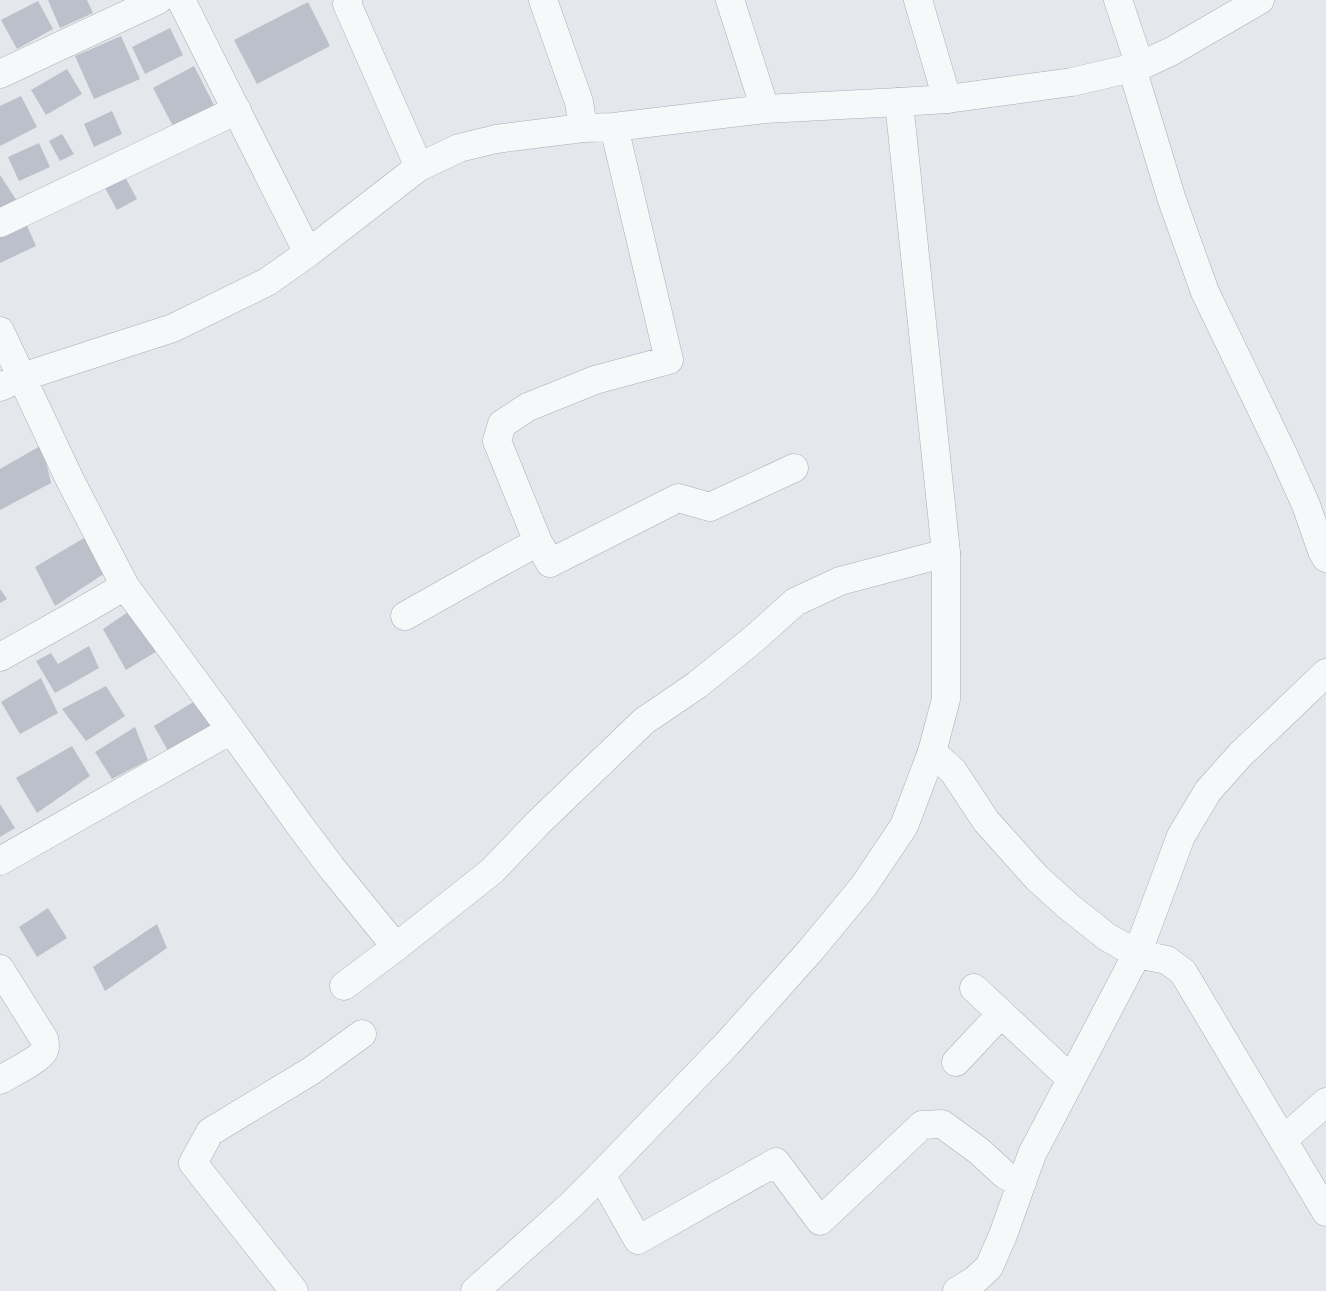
<svg xmlns="http://www.w3.org/2000/svg" width="1326" height="1291" viewBox="0 0 1326 1291" font-family="Karla,sans-serif">
<style>
.building{fill:#bbc0ca}
.lines{fill:none;stroke-linecap:round;stroke-linejoin:round}
.minor-casing{stroke:#a9aeb7;stroke-width:29}
.tertiary-casing{stroke:#a9aeb7;stroke-width:29}
.minor{stroke:#f7f8fa;stroke-width:28}
.tertiary{stroke:#f7f8fa;stroke-width:28}
</style>
<rect width="100%" height="100%" fill="#e4e7ec"/>
<path class="building" d="M48 0H87L93 13 60 28Z
M38 1 53 29 17 49 1 20Z
M308 2 330 46 257 84 234 40Z
M170 28 183 55 145 74 132 47Z
M121 36 140 79 94 99 75 56Z
M194 66 216 109 175 130 153 88Z
M67 69 82 94 46 115 31 90Z
M21 96 37 127 0 146V106Z
M112 111 122 134 94 147 84 124Z
M62 134 74 154 60 161 49 141Z
M39 143 50 167 19 181 8 157Z
M0 175 17 201 0 212Z
M124 175 137 199 117 210 104 186Z
M25 221 36 246 0 263V233Z
M42 445 51 483 0 510V469Z
M84 538 105 573 55 606 35 567Z
M0 589 7 599 0 603Z
M134 608 159 650 126 670 103 629Z
M89 646 99 668 55 693 36 661 51 653 58 664Z
M41 678 58 713 20 734 1 702Z
M106 686 125 716 86 741 62 709Z
M200 698 214 724 168 751 154 726Z
M135 727 148 760 112 779 95 752Z
M72 746 90 776 37 813 16 778Z
M0 804 15 828 0 837Z
M48 908 67 938 37 957 19 927Z
M157 924 167 948 105 991 93 967Z"/>
<g class="lines">
<defs>
<path id="minor" d="M181 0 308 253
M348 0 347 4 419 167
M543 0 579 102 583 128
M730 0 765 109
M918 0 947 99
M1118 0 1140 66
M1132 68 1172 200 1205 292 1284 456 1306 505 1322 551 1326 558
M0 74 158 0
M0 223 237 110
M0 331 70 480 125 586 231 730 301 827 331 867 396 947
M0 387 22 377 173 328 267 282 308 253 419 167 459 148 496 139 583 128 614 127 765 109 899 102
M538 542 497 441 502 424 528 407 595 380 669 360 614 127
M405 616 490 568 538 542 550 563 678 498 710 507 794 468
M0 657 77 614 125 586
M932 752 953 771 986 821 1037 878 1068 906 1107 937 1137 954 1167 960 1183 972 1326 1212
M0 861 231 730
M0 969 44 1039C45 1043 46 1047 44 1051 39 1060 10 1074 0 1080
M344 986 396 947 492 871 538 823 644 721 697 685 755 638 795 602 840 581 946 553
M974 988 1071 1079
M956 1062 1001 1014
M1283 1140 1326 1102
M601 1175 638 1240 776 1162 820 1221 922 1125 942 1124 979 1151 1005 1175 1022 1183
M294 1291 193 1163 210 1132 311 1071 362 1034
M957 1291 975 1280 989 1267 1003 1235 1032 1154 1137 954 1181 836 1208 791 1240 755 1326 673"/>
<path id="tertiary" d="M475 1291 570 1206 601 1175 727 1044 810 951 863 887 904 826 932 752 946 699V553L899 102 947 99 1072 82 1132 68 1140 66 1172 51 1260 0"/>
</defs>
<use href="#minor" class="minor-casing"/>
<use href="#tertiary" class="tertiary-casing"/>
<use href="#minor" class="minor"/>
<use href="#tertiary" class="tertiary"/>
</g>
</svg>
